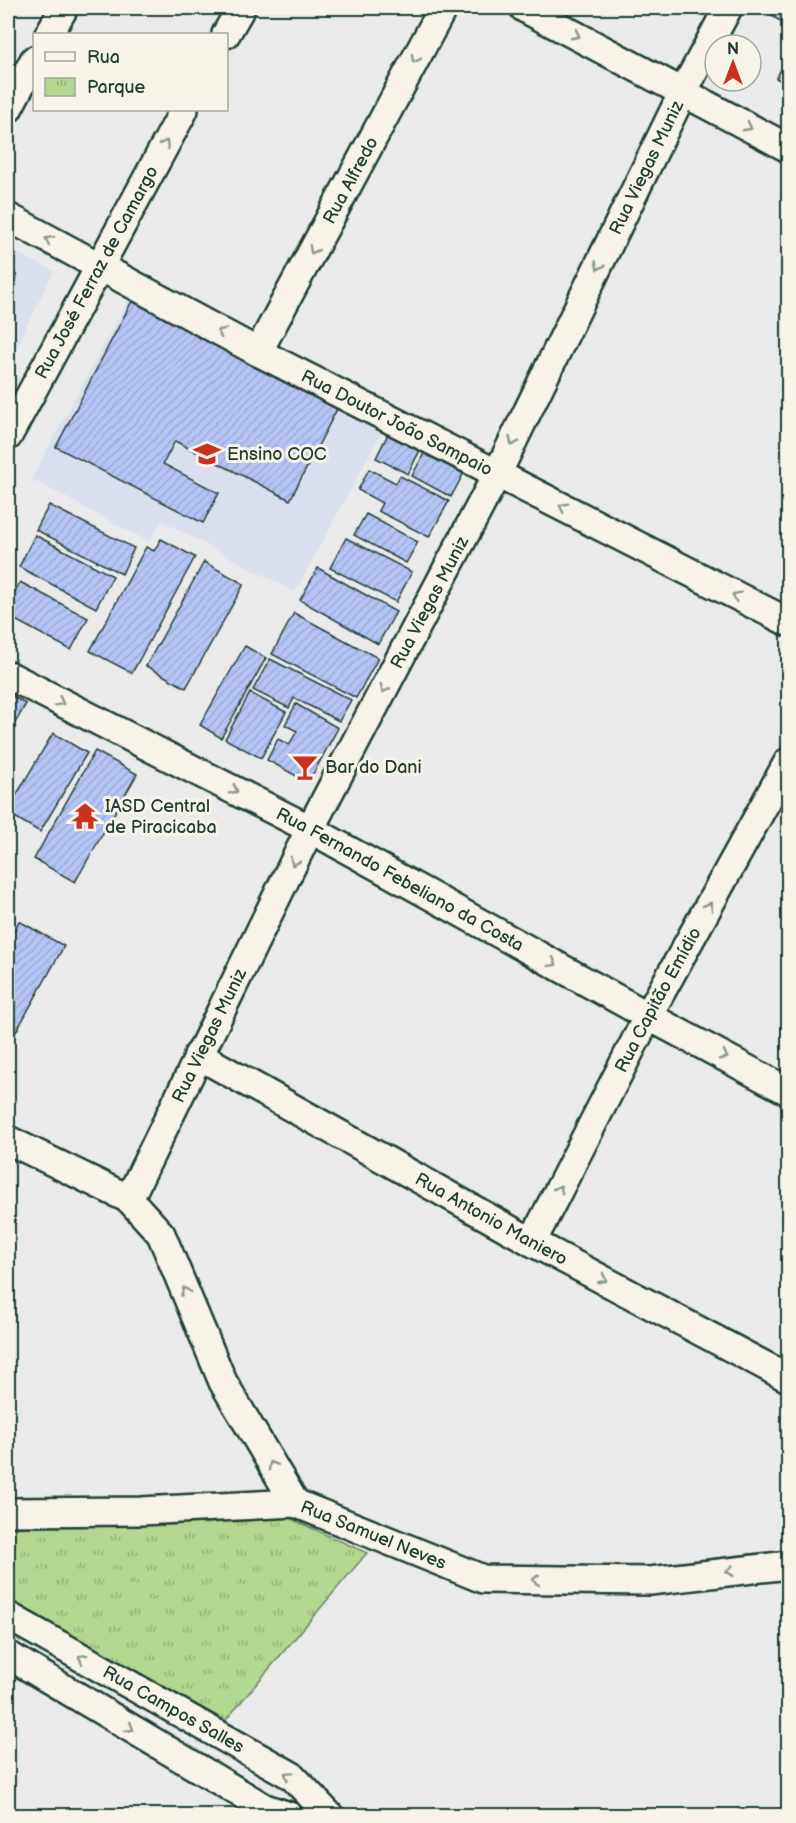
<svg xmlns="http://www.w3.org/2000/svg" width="796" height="1823" viewBox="0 0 796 1823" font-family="'Balsamiq Sans',sans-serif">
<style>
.built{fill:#dadfee}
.park{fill:url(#park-tufts);stroke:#698a62;stroke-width:1.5}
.building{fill:url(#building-hatch);stroke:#1f3d34;stroke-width:1.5}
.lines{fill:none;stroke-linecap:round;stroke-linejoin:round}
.street-casing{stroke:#1f3d34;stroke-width:32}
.street{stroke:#f7f3e8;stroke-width:27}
.oneway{stroke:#8b988e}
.labels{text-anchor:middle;stroke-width:6;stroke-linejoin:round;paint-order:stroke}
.street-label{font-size:18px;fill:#1f3d34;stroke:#f7f3e8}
.poi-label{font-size:18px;fill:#1f3d34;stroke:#f7f3e8;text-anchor:start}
</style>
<defs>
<pattern id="park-tufts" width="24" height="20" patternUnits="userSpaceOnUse" patternTransform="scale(1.5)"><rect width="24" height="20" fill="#b3d690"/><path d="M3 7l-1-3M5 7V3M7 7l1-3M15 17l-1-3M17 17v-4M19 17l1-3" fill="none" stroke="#91af76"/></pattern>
<pattern id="building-hatch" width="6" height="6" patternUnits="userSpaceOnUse" patternTransform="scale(1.5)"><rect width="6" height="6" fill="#b6c4f5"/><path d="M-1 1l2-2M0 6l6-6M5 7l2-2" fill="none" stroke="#9ca9d3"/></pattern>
</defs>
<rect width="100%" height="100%" fill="#eaeaeb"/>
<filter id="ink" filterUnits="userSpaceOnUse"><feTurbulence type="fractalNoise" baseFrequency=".0167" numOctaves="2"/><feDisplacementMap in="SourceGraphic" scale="12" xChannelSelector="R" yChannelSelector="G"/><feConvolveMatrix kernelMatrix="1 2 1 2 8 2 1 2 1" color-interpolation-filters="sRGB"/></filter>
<g filter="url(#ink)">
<path class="built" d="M8 248 54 271 8 364Z
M132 294 383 430 295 592 162 521 149 542 31 479Z"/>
<path class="park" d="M287 1517 367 1553 225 1721 8 1601V1528Z"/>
<path class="building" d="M777 8H788V26L772 16Z
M788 57V85L776 78Z
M8 271 17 275 8 297Z
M132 301 338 407 290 500 175 441 163 464 219 493 203 523 56 447Z
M392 426 424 442 408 474 376 458Z
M428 446 467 467 451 497 412 476Z
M369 469 396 483 400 476 449 501 429 537 378 511 382 503 358 490Z
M49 505 134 548 122 574 36 530Z
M366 514 418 542 406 563 354 535Z
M35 535 113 576 96 608 19 567Z
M346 538 412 572 396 602 330 568Z
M161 539 195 557 132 673 90 651 146 547 154 551Z
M204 562 244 584 186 688 146 666Z
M318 568 396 612 378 644 300 600Z
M20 582 88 618 71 650 8 616V606Z
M294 613 378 658 356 698 272 654Z
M245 646 266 658 221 738 200 725Z
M270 659 351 700 339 721 294 698 289 708 253 690Z
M250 693 286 712 261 758 225 739Z
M8 694 26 704 8 735Z
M296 704 338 728 313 774 302 779 267 760 278 739 289 745 297 731 285 725Z
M53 733 87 753 40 832 8 813V809Z
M95 751 137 774 75 882 34 859Z
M19 921 64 946 8 1046V942Z"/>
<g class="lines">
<defs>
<g id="street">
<path d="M524 8 788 148"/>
<path d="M49 34 64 8"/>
<path d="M226 34 241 8"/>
<path d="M8 109 34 60"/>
<path id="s1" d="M8 217 258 352 788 622"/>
<path id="s2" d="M258 352 443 8"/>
<path id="s3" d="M8 436 184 110"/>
<path id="s4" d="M8 675 310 829 648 1016 788 1091"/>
<path id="s5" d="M198 1055 532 1242 788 1378"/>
<path id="s6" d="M8 1140 129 1199 161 1234 223 1382 295 1503 483 1579 650 1581 788 1565"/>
<path id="s7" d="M129 1199 310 829 497 474 683 92 728 8"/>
<path id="s8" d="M532 1242 648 1016 788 762"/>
<path d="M8 1512 141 1511 295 1503"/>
<path id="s9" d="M8 1616 292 1776 330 1816"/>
<path d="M8 1655 265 1808 289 1816"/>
</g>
</defs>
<use href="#street" class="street-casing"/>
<use href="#street" class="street"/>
</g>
<defs><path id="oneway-chevron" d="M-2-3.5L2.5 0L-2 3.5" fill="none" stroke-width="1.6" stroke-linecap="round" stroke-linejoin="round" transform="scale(1.5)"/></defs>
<g class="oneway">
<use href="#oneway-chevron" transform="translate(576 35) rotate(28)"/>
<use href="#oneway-chevron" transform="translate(415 59) rotate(118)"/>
<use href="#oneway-chevron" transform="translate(748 127) rotate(28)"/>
<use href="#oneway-chevron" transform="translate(165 144) rotate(-61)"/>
<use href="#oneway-chevron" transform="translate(49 240) rotate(-151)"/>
<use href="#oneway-chevron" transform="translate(313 250) rotate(118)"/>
<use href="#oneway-chevron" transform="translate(599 266) rotate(116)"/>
<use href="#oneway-chevron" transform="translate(221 332) rotate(-152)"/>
<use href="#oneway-chevron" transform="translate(513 442) rotate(116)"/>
<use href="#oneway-chevron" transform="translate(563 507) rotate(-153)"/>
<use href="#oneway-chevron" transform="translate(736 596) rotate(-153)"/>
<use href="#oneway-chevron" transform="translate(384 689) rotate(118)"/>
<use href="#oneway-chevron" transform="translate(60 702) rotate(27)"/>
<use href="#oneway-chevron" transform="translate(234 790) rotate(27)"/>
<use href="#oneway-chevron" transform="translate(294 862) rotate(116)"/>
<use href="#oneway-chevron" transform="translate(709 906) rotate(-61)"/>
<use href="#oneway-chevron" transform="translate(553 963) rotate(29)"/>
<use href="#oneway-chevron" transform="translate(724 1056) rotate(28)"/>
<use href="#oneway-chevron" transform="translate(559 1189) rotate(-63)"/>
<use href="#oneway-chevron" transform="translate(603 1279) rotate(28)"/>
<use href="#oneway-chevron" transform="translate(185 1291) rotate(-113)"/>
<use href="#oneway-chevron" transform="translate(272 1465) rotate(-121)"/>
<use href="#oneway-chevron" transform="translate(730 1571) rotate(174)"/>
<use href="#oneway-chevron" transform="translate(536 1580) rotate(-180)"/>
<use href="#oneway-chevron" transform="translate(82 1658) rotate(-151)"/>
<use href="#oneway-chevron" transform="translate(130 1728) rotate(31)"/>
<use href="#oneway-chevron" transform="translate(288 1775) rotate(-145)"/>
</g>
</g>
<defs>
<symbol id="school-bare" viewBox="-9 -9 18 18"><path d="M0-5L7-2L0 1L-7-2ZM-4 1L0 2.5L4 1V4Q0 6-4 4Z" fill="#c8321e" stroke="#f7f3e8" stroke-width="2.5" paint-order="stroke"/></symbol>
<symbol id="bar-bare" viewBox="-9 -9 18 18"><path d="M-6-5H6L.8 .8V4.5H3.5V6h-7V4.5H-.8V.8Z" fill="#c8321e" stroke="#f7f3e8" stroke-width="2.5" paint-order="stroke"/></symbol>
<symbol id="temple-bare" viewBox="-9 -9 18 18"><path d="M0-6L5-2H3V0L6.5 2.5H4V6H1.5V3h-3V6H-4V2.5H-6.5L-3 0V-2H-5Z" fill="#c8321e" stroke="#f7f3e8" stroke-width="2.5" paint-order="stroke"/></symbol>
</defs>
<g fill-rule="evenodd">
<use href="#school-bare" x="188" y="435" width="38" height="38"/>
<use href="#bar-bare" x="286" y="748" width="38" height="38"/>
<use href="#temple-bare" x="66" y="797" width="38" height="38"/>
</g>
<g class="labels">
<g class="street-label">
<text dy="6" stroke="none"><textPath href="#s7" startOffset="1154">Rua Viegas Muniz</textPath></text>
<text dy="6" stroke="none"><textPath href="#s2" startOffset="195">Rua Alfredo</textPath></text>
<text dy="6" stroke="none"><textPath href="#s3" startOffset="186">Rua José Ferraz de Camargo</textPath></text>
<text dy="6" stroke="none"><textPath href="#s1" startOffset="440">Rua Doutor João Sampaio</textPath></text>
<text dy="6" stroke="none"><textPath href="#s7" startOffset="668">Rua Viegas Muniz</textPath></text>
<text dy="6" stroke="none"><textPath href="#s4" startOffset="442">Rua Fernando Febeliano da Costa</textPath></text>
<text dy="6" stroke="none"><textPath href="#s8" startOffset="273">Rua Capitão Emídio</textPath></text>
<text dy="6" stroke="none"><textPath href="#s7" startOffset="182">Rua Viegas Muniz</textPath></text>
<text dy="6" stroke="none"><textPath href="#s5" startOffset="336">Rua Antonio Maniero</textPath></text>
<text dy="6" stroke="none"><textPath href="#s6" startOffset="568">Rua Samuel Neves</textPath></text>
<text dy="6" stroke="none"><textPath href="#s9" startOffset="190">Rua Campos Salles</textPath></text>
</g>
<g class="poi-label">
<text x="227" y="460">Ensino COC</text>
<text x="325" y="773">Bar do Dani</text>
<text x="105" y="812">IASD Central<tspan x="105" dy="21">de Piracicaba</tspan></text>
</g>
</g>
<rect width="796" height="1823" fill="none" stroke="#f7f3e8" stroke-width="30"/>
<rect x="15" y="15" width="766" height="1793" fill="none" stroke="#1f3d34" stroke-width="2" filter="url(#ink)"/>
<rect x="33" y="33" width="195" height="78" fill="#f7f3e8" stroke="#a1aaa0" stroke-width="1.5"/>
<rect x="45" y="52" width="30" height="9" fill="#f7f3e8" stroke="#a1aaa0" stroke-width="1.5"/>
<text x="87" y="63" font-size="18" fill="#1f3d34">Rua</text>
<rect x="45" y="78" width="30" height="18" fill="url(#park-tufts)" stroke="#a1aaa0" stroke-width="1.5"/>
<text x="87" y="93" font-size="18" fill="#1f3d34">Parque</text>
<g transform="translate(733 63)"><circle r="28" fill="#f7f3e8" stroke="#a1aaa0" stroke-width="1.5"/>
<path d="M0-4.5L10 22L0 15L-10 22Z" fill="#c8321e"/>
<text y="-9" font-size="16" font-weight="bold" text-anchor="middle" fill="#1f3d34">N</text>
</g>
</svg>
